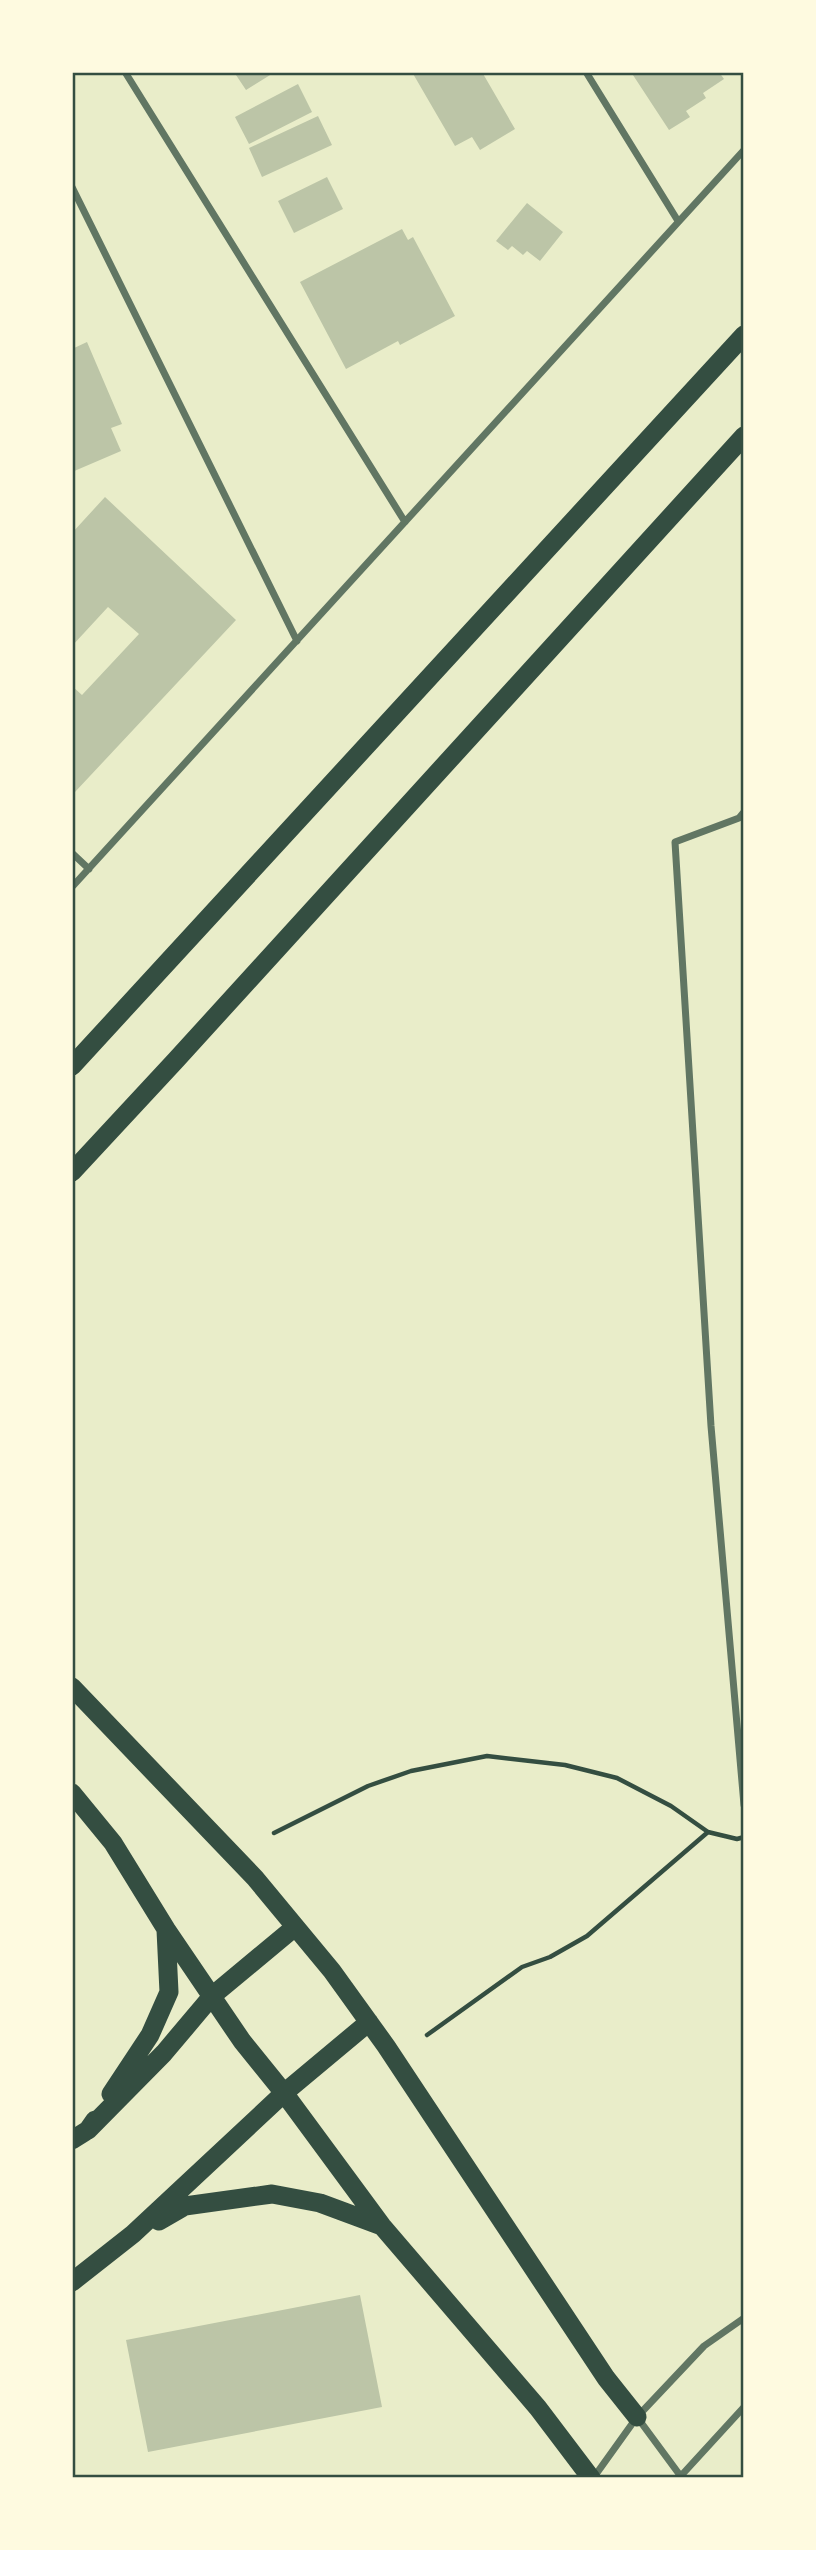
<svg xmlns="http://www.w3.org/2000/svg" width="816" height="2550" viewBox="0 0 816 2550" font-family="'Libre Baskerville',serif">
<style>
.building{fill:#bcc5a7}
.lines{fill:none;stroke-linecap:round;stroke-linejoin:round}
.path{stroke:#344e41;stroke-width:4.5}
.minor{stroke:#617663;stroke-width:7}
.trunk{stroke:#344e41;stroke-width:19}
.neatline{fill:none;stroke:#344e41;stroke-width:2.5}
</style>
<rect width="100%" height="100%" fill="#e9edc9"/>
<path class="building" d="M234 72H275L246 90Z
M412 72H482L515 129 480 150 472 137 455 146Z
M631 72H719L724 79 703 93 706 98 686 111 690 117 669 130Z
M298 84 312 112 249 144 235 117Z
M318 116 332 145 262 177 249 148Z
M327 177 343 209 294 233 278 201Z
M527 203 563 232 540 261 527 251 523 255 512 246 508 250 496 241Z
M402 229 408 240 413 237 455 316 400 345 398 341 346 369 300 282Z
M87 342 122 424 111 428 121 451 72 472V349Z
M105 497 236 620 75 792 72 789V686L82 695 139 634 108 607 72 646V533Z
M360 2295 382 2407 148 2452 126 2340Z
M420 2475V2478H402V2476Z"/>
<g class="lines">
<path class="path" d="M274 1833 368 1786 411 1771 487 1756 565 1765 617 1778 671 1806 708 1832 737 1839 744 1837
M427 2035 522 1967 550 1957 587 1936 708 1832"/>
<path class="minor" d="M125 72 405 522
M586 72 678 221
M72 187 297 641
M744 812 739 818 675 842 711 1426 744 1805
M72 853 89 869
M72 887 744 150
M637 2417 682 2478
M594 2477 637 2417 704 2346 744 2318
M679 2478 744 2407"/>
<path class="trunk" d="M72 1066 744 335
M72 1172 176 1060 744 436
M72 1687 255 1878 332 1971 386 2046 606 2378 637 2417
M72 1793 113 1843 166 1929 242 2041 284 2093 382 2226 538 2408 591 2478
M111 2094 150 2035 169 1992 166 1930
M88 2130 164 2053 212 1996 295 1927
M72 2140 88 2130 95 2120
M159 2221 185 2206 272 2194 320 2203 382 2226
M72 2282 133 2234 284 2093 369 2022"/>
</g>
<rect width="816" height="2550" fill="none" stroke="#fefae0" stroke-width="147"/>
<rect x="74" y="74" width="668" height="2402" class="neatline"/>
</svg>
